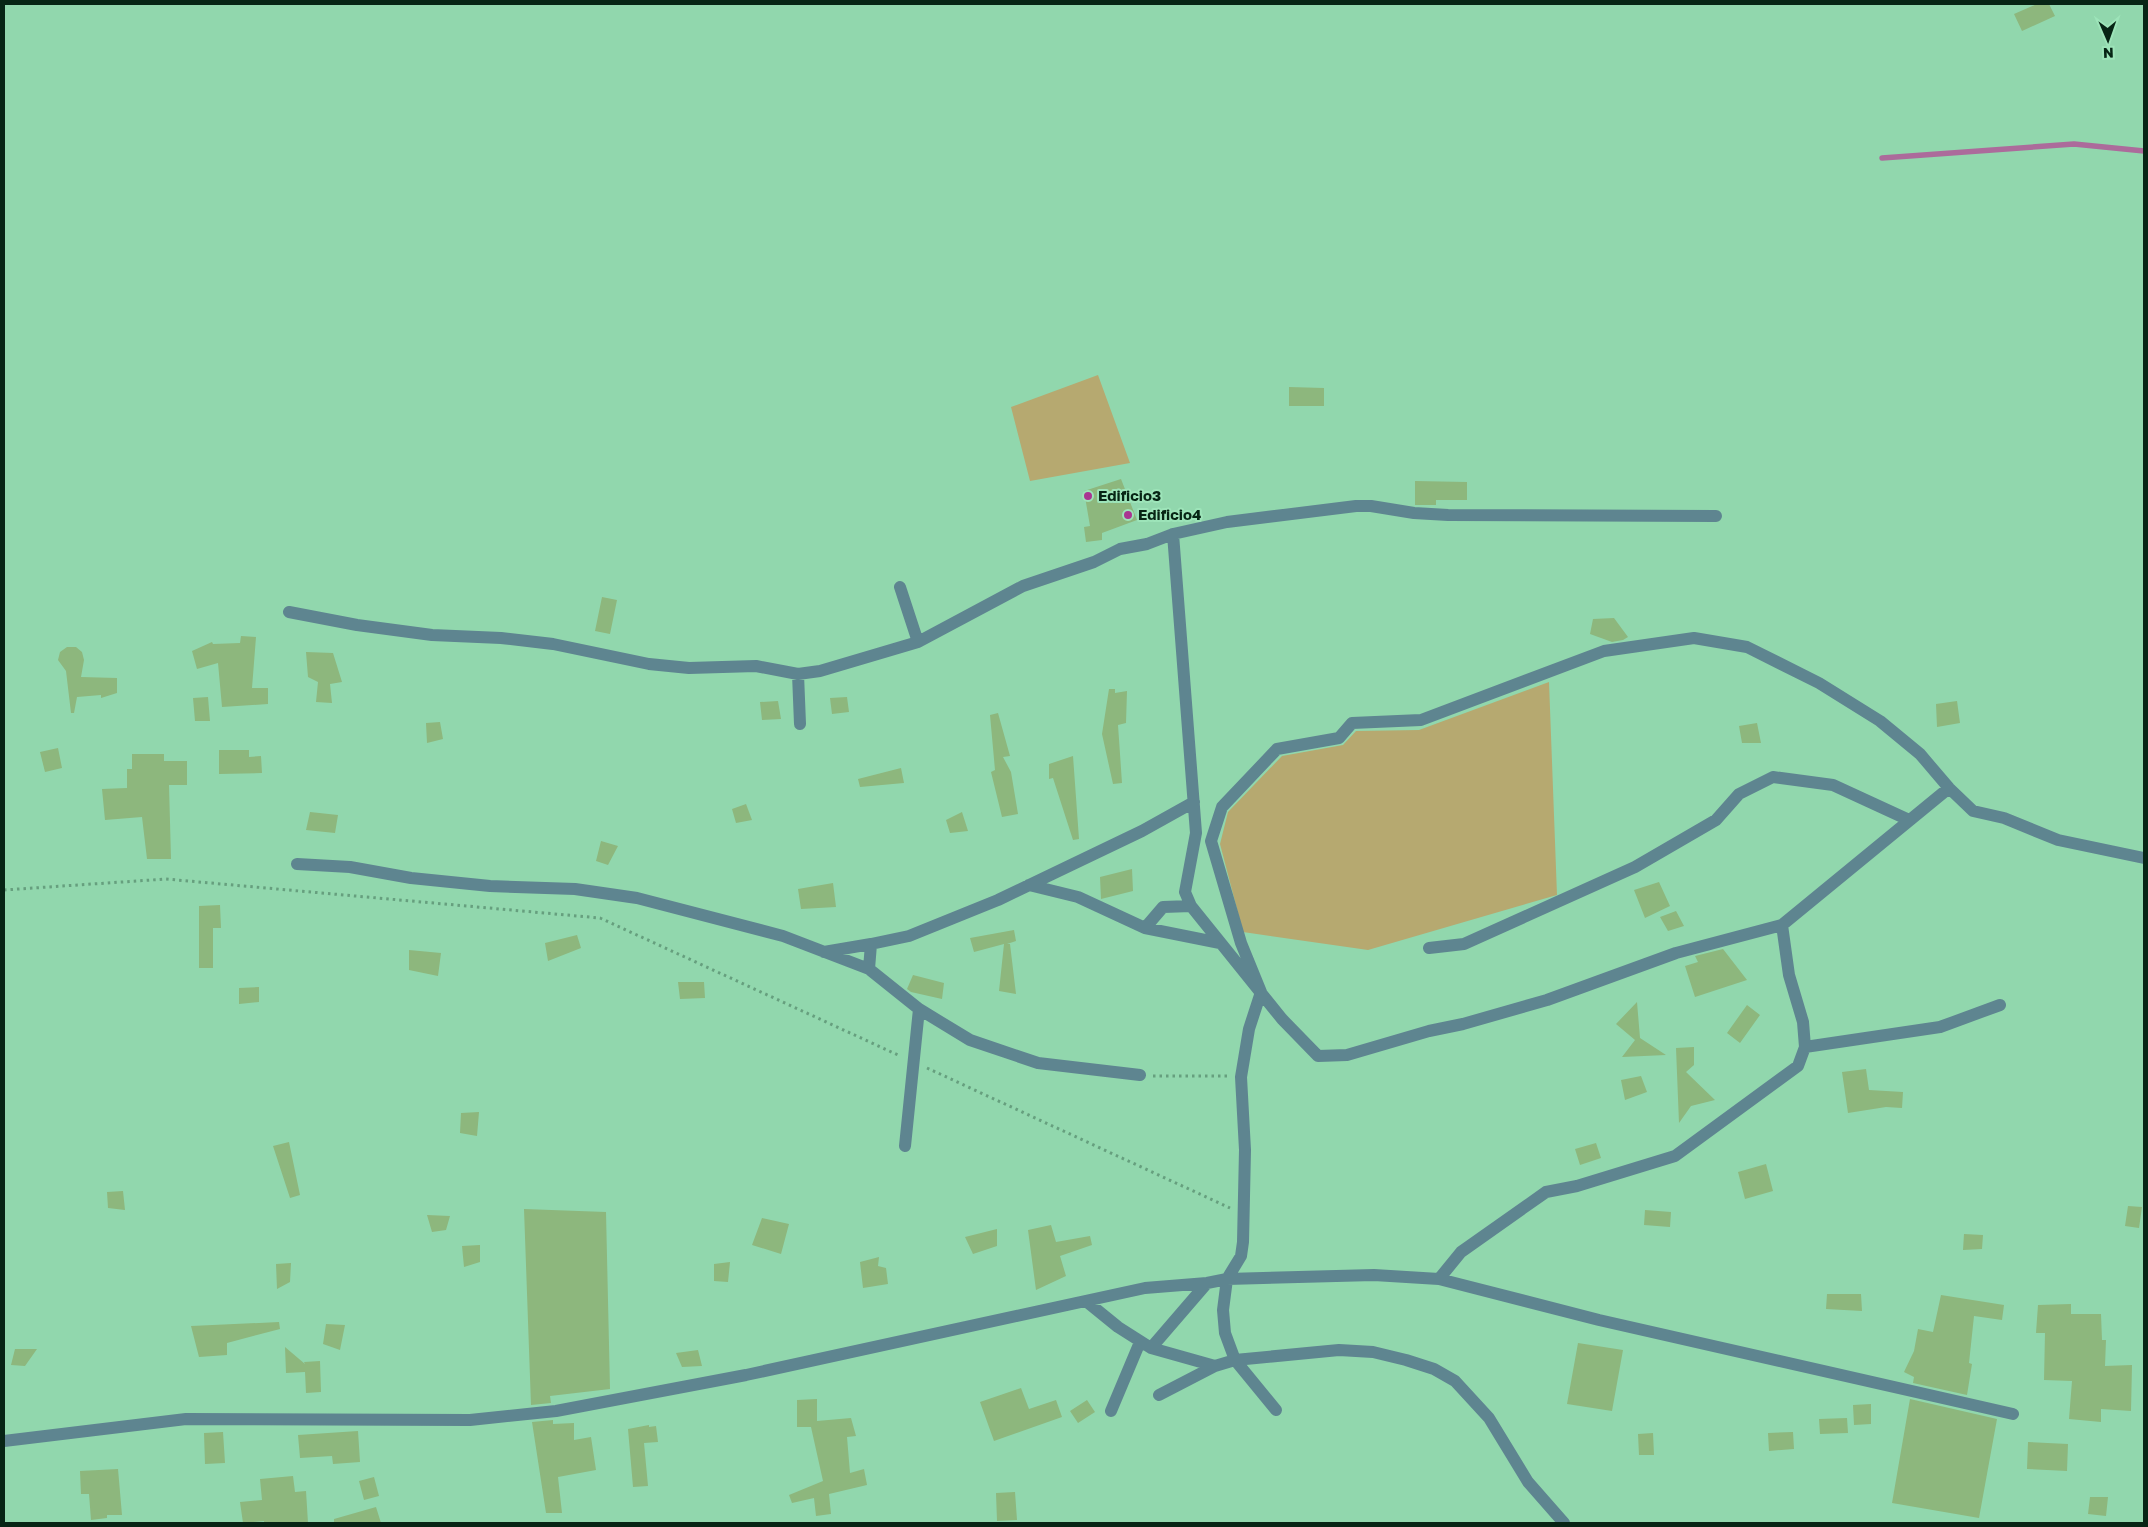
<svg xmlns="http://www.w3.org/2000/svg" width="2148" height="1527" viewBox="0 0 2148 1527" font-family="'Golos Text',sans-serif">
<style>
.green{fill:#b6a970}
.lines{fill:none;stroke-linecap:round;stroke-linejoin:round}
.stream{stroke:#ac6b9b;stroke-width:5.5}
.building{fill:#8db77d}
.path{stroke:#669f7e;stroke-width:3;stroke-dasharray:2.5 4;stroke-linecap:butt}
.street{stroke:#5e8590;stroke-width:12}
.poi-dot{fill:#a93691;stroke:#9de4b9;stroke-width:2}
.labels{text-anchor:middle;stroke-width:4;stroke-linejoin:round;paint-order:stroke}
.poi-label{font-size:15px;font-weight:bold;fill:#072515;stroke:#9de4b9;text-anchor:start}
</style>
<rect width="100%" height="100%" fill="#91d7ad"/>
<path class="green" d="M1098 375 1130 463 1030 481 1011 407Z
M1549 682 1557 895 1368 950 1243 932 1220 844 1228 812 1282 756 1343 745 1356 731 1419 730Z"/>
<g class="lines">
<path class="stream" d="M1882 158 2074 144 2144 151"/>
</g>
<path class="building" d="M2037 4H2049L2055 16 2022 31 2014 14Z
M1289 387 1324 388V406H1289Z
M1121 479 1137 520 1102 533V540L1086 542 1084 527 1090 526 1084 491Z
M1415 481 1467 482V500H1436V505H1415Z
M602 597 617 600 610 634 595 631Z
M1614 618 1628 637 1623 640 1612 642 1590 634 1593 619Z
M241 636 256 637 252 688H268V704L222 707 218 663 197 669 192 651 212 642 213 644 240 643Z
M67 647H76L82 652 84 660 81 677 117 678V693L101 698V695L77 697 74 713H71L66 671 58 660 60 652Z
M306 652 333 653 342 682 330 684 332 703 316 702 318 682 308 677Z
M1109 689H1115V693L1127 691 1126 723 1118 725 1122 783 1113 784 1102 734Z
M208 697 210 721H195L193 698Z
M847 697 849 712 832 714 830 698Z
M778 701 781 719 762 720 760 702Z
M1957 701 1960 723 1937 727 1936 704Z
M998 713 1010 756 1003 757 1011 772 1018 814 1002 817 991 772 995 770 990 715Z
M440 722 443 739 427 743 426 723Z
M1757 723 1761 743H1742L1739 726Z
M58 748 62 768 45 772 40 752Z
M219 750H249V757L261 756 262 773 219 774Z
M132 754H164V761H187V785H169L171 859H147L142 817 105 820 102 789 127 788V769H132Z
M1073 756 1079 839 1073 840 1053 778 1049 779V764Z
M901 768 904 783 860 787 858 779Z
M746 804 752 820 736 823 732 809Z
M310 812 338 815 335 833 306 830Z
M962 812 968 831 950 833 946 820Z
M601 841 618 846 608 865 596 861Z
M1132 869 1133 891 1101 899 1100 877Z
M1659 882 1670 906 1645 918 1634 890Z
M833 883 836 907 801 909 798 889Z
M220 905 221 928H213V968H199V906Z
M1676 911 1684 926 1668 931 1660 917Z
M1014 930 1016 941 1007 944H1010L1016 994 999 991 1004 944 974 952 970 938Z
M577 935 581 948 548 961 545 943Z
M1723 949 1747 980 1695 997 1685 966 1698 962 1695 956Z
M409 950 441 953 438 976 409 970Z
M913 975 944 983 942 999 911 992 907 989Z
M678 982H704L705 998 680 999Z
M259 987V1002L239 1004V988Z
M1637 1002 1640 1038 1666 1055 1622 1057 1635 1040 1616 1024Z
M1747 1005 1760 1015 1740 1043 1727 1033Z
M1694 1047V1065L1686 1072 1715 1100 1691 1106 1679 1123 1676 1048Z
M1866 1069 1869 1090 1903 1092 1902 1108 1886 1107 1848 1113 1842 1072Z
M1641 1076 1647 1092 1625 1100 1621 1080Z
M479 1112 477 1136 460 1133 461 1113Z
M289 1142 300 1195 290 1198 273 1146Z
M1596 1143 1601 1158 1580 1165 1575 1149Z
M1766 1164 1773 1191 1745 1199 1738 1172Z
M123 1191 125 1210 108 1208 107 1192Z
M2128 1206 2142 1207 2139 1228 2125 1226Z
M524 1209 606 1212 610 1389 550 1396 551 1403 531 1405Z
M1645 1210 1671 1212 1670 1227 1644 1225Z
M427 1215 450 1216 446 1230 432 1232Z
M762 1218 789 1224 781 1254 752 1245Z
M1051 1225 1056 1242 1090 1236 1092 1245 1060 1256 1066 1276 1036 1290 1028 1230Z
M997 1229V1246L973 1254 965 1237Z
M1964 1234 1983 1235 1982 1249 1963 1250Z
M480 1245V1262L464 1267 462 1246Z
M879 1257 878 1266 886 1268 888 1284 863 1288 860 1262Z
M730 1262 728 1282 714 1281V1264Z
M291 1263 290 1282 277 1289 276 1264Z
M1827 1294H1861L1862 1311 1826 1309Z
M1941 1295 2004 1305 2002 1320 1974 1316 1969 1363 1972 1364 1967 1395 1913 1383 1914 1377 1904 1372 1914 1351 1918 1329 1933 1332Z
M2071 1304V1314H2101L2102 1340H2106L2105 1366 2132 1365 2131 1411 2101 1409V1422L2069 1419 2072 1381 2044 1380 2045 1333H2036L2038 1305Z
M279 1322 280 1329 227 1343V1355L199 1357 191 1326Z
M326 1324 345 1325 340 1350 323 1344Z
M1578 1343 1623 1350 1612 1411 1567 1404Z
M285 1347 305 1364 304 1362 320 1361 321 1392 306 1393 305 1372 286 1373Z
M15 1349H37L25 1366 11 1365Z
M698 1350 702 1366 682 1367 676 1353Z
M1021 1388 1029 1409 1056 1400 1062 1417 994 1441 980 1402Z
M817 1399V1421L851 1418 856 1436 847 1437 850 1473 864 1469 867 1485 829 1494 831 1514 816 1516 814 1498 792 1503 789 1495 823 1481 811 1427H797V1400Z
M1910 1399 1997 1419 1979 1518 1892 1503Z
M1087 1400 1095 1412 1078 1423 1070 1411Z
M1871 1404V1424L1854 1425 1853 1405Z
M1847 1418 1848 1433 1820 1434 1819 1419Z
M553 1420V1424L574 1423V1440L591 1437 596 1470 558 1477 562 1513H546L532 1422Z
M649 1425V1427L656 1426 658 1442 644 1443 648 1486 633 1487 628 1429Z
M358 1431 360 1462 333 1464 332 1456 300 1458 298 1435Z
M223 1432 225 1463 205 1464 204 1433Z
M1793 1432 1794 1449 1769 1451 1768 1433Z
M1653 1433 1654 1455H1639L1638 1434Z
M2028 1442 2068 1444 2067 1471 2027 1469Z
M118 1469 122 1515H107V1518L91 1520 89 1494H81L80 1471Z
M293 1476 295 1492 306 1491 308 1523H264V1521L243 1523 240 1502 262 1500 260 1479Z
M374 1477 379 1496 364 1500 359 1481Z
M1015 1492 1017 1520 997 1521 996 1493Z
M2090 1497H2108L2106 1516 2088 1514Z
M376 1507 381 1523H334V1519Z"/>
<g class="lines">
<path class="path" d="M4 890 166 879 600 918 898 1055
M927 1068 1230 1208
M1153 1076H1227"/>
<path class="street" d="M1173 534 1196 833 1185 892 1191 906 1282 1019 1318 1056 1347 1055 1429 1031 1463 1024 1547 1000 1676 953 1782 925 1949 788
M900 587 918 642
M289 612 357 625 432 635 501 638 553 644 649 664 689 668 756 666 798 674 820 671 918 642 1023 586 1094 562 1120 549 1147 544 1173 534 1227 522 1356 506H1371L1414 513 1448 515 1716 516
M798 674 800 724
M297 864 350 867 411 878 490 886 575 889 637 898 783 936 869 969
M1029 885 1078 897 1145 928
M1191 906 1163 907 1145 928 1220 943
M1429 948 1464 944 1635 867 1716 820 1739 794 1773 777 1833 785 1909 820
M824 952 871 944
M1805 1047 1940 1027 2000 1005
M1140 1075 1038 1063 970 1040 919 1009 869 969 871 944 909 936 998 900 1142 831 1194 802
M905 1146 919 1009
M1439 1279 1461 1252 1546 1192 1577 1186 1675 1156 1798 1066 1805 1047 1803 1022 1789 975 1782 925
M1086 1301 1118 1327 1151 1348 1215 1366
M1151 1348 1207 1283
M1159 1395 1215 1366 1235 1360 1339 1350 1373 1352 1406 1360 1434 1369 1455 1381 1489 1418 1528 1482 1564 1523
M1276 1410 1235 1360 1225 1333 1223 1310 1227 1279 1241 1256 1243 1242 1245 1150 1241 1077 1249 1029 1261 992 1241 943 1211 841 1222 807 1277 749 1339 738 1352 723 1421 720 1604 651 1694 638 1747 647 1819 683 1880 721 1920 754 1949 788 1973 811 2004 818 2058 840 2144 858
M1111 1411 1140 1342
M4 1441 186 1419 470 1420 556 1411 746 1375 1145 1288 1207 1283 1227 1279 1374 1275 1439 1279 1599 1320 2013 1414"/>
</g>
<g class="poi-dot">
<circle cx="1088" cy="496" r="5"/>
<circle cx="1128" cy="515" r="5"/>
</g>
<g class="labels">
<g class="poi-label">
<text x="1098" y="501">Edificio3</text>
<text x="1138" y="520">Edificio4</text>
</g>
</g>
<rect width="2148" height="1527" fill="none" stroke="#072515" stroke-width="10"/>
<g transform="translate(2108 40) rotate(178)" stroke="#9de4b9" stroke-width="4" paint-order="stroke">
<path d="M0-4L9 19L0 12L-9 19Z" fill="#072515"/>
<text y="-8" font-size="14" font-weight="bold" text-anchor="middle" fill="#072515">N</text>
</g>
</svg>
